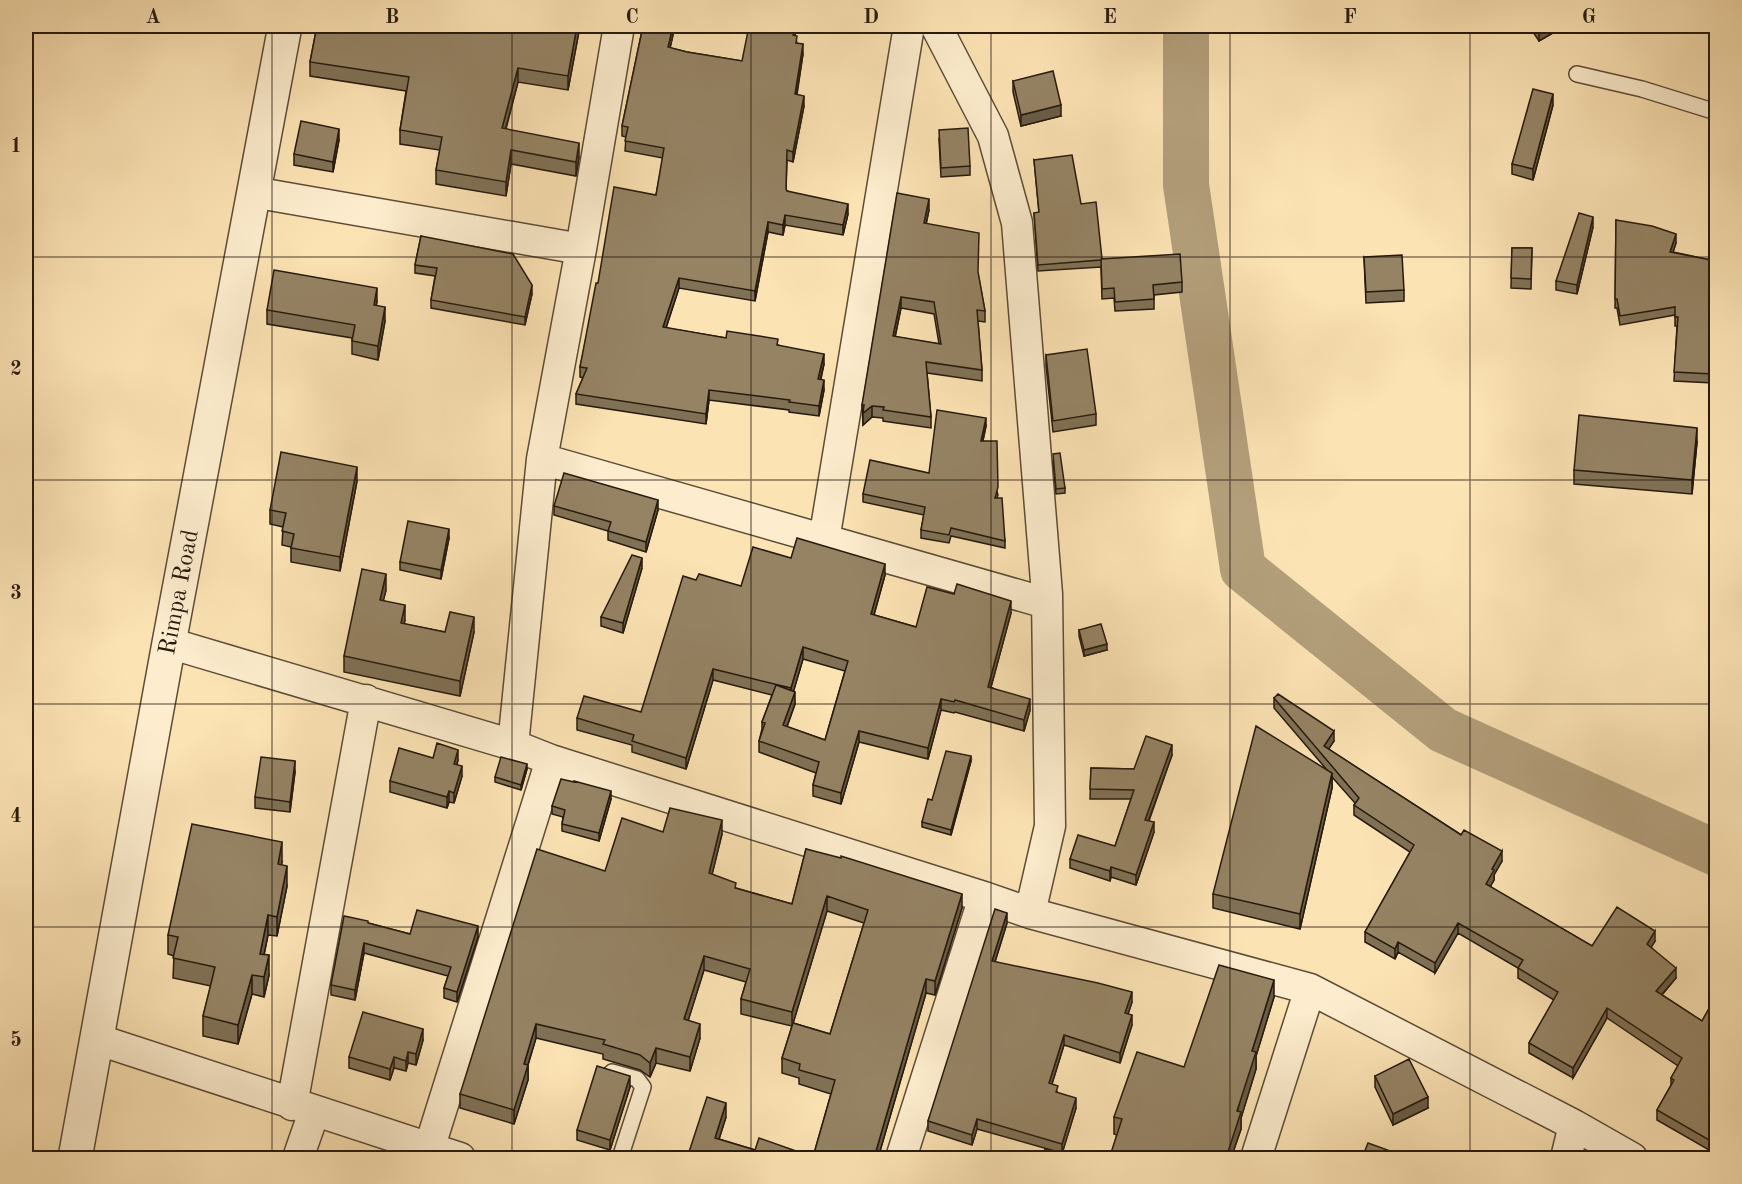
<svg xmlns="http://www.w3.org/2000/svg" width="1742" height="1184" viewBox="0 0 1742 1184" font-family="'Old Standard TT',serif">
<style>
.lines{fill:none;stroke-linecap:round;stroke-linejoin:round}
.river{stroke:#b39f7b;stroke-width:46}
.service-casing{stroke:#5c4c37;stroke-width:18}
.minor-casing{stroke:#5c4c37;stroke-width:33}
.tertiary-casing{stroke:#5c4c37;stroke-width:36}
.service{stroke:#fdedce;stroke-width:15}
.minor{stroke:#fdedce;stroke-width:30}
.tertiary{stroke:#fdedce;stroke-width:33}
.wall{fill:#807156;stroke:#261a0d;stroke-width:1.5;fill-rule:evenodd}
.shaded-wall{fill:#685c46;stroke:#261a0d;stroke-width:1.5}
.building{fill:#958364;stroke:#261a0d;stroke-width:1.5;fill-rule:evenodd}
.grid{fill:none;stroke:#261a0d;stroke-width:1.5;stroke-opacity:0.55}
.labels{text-anchor:middle;stroke-width:4.5;stroke-linejoin:round;paint-order:stroke}
.street-label{font-size:24px;fill:#261a0d;stroke:#fdedce}
.neatline{fill:none;stroke:#261a0d;stroke-width:2}
.grid-label{font-size:20px;text-anchor:middle;font-weight:bold;fill:#261a0d}
</style>
<rect width="100%" height="100%" fill="#fce3b4"/>
<filter id="stains"><feTurbulence type="fractalNoise" baseFrequency=".00333" numOctaves="4"/><feColorMatrix values="0 0 0 0 .2 0 0 0 0 .09 0 0 0 0 .02 0 0 0 .5 -.17"/></filter>
<radialGradient id="worn" r=".72"><stop offset=".6" stop-color="#630" stop-opacity="0"/><stop offset="1" stop-color="#630" stop-opacity=".3"/></radialGradient>
<g class="lines">
<path class="river" d="M1186 26V185L1243 569 1443 730 1716 853"/>
<defs>
<path id="service" d="M1577 74 1642 89 1716 112
M612 1072 637 1079 643 1087 620 1158"/>
<path id="minor" d="M936 26 993 136 1017 223 1047 594 1050 826 1030 913
M253 192 581 249
M542 459 1046 603
M824 540 909 26
M169 643 513 745 551 760 984 897 1030 913 1310 989 1574 1125 1632 1158
M513 745 542 459 581 249 619 26
M96 1039 460 1158
M292 1105 366 700
M429 1149 551 760
M298 1158 314 1112
M901 1158 984 897
M1256 1158 1310 989
M1566 1158 1574 1125"/>
<path id="tertiary" d="M75 1158 169 643 285 26"/>
</defs>
<use href="#service" class="service-casing"/>
<use href="#minor" class="minor-casing"/>
<use href="#tertiary" class="tertiary-casing"/>
<use href="#service" class="service"/>
<use href="#minor" class="minor"/>
<use href="#tertiary" class="tertiary"/>
</g>
<path class="wall" d="M317 26H580L568 90 518 82 506 129 579 157 576 176 511 164 506 196 436 184V170L440 150 400 144V130L406 91 310 76V62Z
M643 26H675L670 48 687 52 742 61 795 35 797 43 803 54 797 95 804 106 793 162 787 160 786 190 787 191 848 214 843 235 785 225 783 235 768 232 755 301 679 288 666 328 726 338 778 345 824 364 821 379 824 390 819 416 789 412V410L709 400 706 424 576 404V394L583 378 580 377V367L598 283 656 195 663 158 625 151 626 137 622 136V126Z
M1529 26H1565L1539 41Z
M1013 81 1061 116 1021 126 1013 92Z
M1553 105 1533 180 1512 174V164Z
M939 139 970 166V175L941 177Z
M339 140 333 172 294 165V154Z
M1034 160 1081 204 1102 259 1182 282V292L1154 295V309L1115 311 1114 298 1102 299 1101 267 1038 271 1034 213H1039Z
M929 210 926 224 978 273 985 311V322L978 321 982 370V381L927 373 931 417V428L883 421V418L872 417 863 425 862 405ZM901 308 934 314 939 344 895 337Z
M1616 220 1676 243 1673 252 1716 261V327H1715L1713 383 1674 381 1677 326H1675V315L1620 325 1617 308H1615Z
M1593 227 1577 294 1556 290V281Z
M421 236 532 294 525 325 431 308V300L435 276 415 273V265Z
M1512 248H1532L1531 289 1511 288Z
M1364 257 1404 290V301L1366 303Z
M377 301 376 306 385 321 378 360 352 354V338L267 324V310Z
M1046 355 1096 414V425L1053 432 1046 366Z
M986 426 983 441 998 495 997 498 1005 541V548L951 536 949 543 921 538V530L924 515 863 502V494L929 473Z
M1697 442 1692 494 1574 484V470Z
M1053 460 1065 488V493L1056 494Z
M357 481 340 571 291 562V547L282 545 283 527 270 524V510Z
M554 506 658 510 646 552 608 540V531L554 515Z
M449 538 441 579 400 570V562Z
M791 558 885 575 874 615 916 627 1011 613 991 687 1030 710 1024 731 955 712 954 713 941 710 928 759 859 742 841 804 813 796V785L816 773 759 752V741L762 729V722L772 695 713 680 686 769 632 752V745L577 730V718L641 712 696 580 741 586ZM803 659 845 671 825 740 787 727 795 704 793 692Z
M642 568 623 633 601 626V617Z
M386 590 383 600 405 620 404 624 445 632H474L460 696 344 672V656Z
M1079 630 1107 650 1084 656 1079 636Z
M1274 698 1334 741 1328 749 1502 861 1494 875V880L1490 887 1592 946 1655 941 1651 947 1676 978 1662 995 1702 1021 1716 996V1154L1657 1120V1110L1671 1085V1078L1678 1066 1607 1018 1573 1078 1529 1053V1043L1554 1000 1518 978V968L1458 933 1435 973 1398 952 1395 959 1365 942V932L1410 852 1354 815V805L1355 803 1332 777V788L1300 929 1213 908V894L1327 770 1274 708Z
M1172 755 1149 821 1154 832 1136 885 1111 877 1110 881 1070 868V859L1115 846 1131 799H1090L1091 768 1134 769Z
M433 758 458 760 457 765 462 776 454 803 449 802 447 808 390 792V781Z
M971 761 951 835 922 827V822L932 800Z
M527 769 521 790 495 782V777Z
M295 772 290 812 255 808V797Z
M611 799 599 841 562 831V824L563 817 552 814V806Z
M663 832 722 834 712 874 736 888 792 904 806 849 962 908 935 995 926 993 878 1158H687L726 1117 719 1139 755 1150 813 1157 831 1094 799 1084V1078L782 1073V1058L792 1026 741 1014V999L746 982 704 970 688 1020 700 1038 690 1071 656 1063 650 1077 640 1070 603 1059V1054L536 1038 528 1065V1080L514 1124 460 1108V1094L605 871ZM827 911 864 923 830 1034 793 1023Z
M282 862 281 865 287 886 277 936 268 935 264 955 269 975 264 997 252 994 238 1044 203 1036V1016L211 986 173 978 174 956 168 954V935Z
M368 923 410 934 478 937 457 1002 444 998V988L448 976 364 953 355 1000 331 995V985Z
M1007 923 995 962 1132 1002 1128 1014 1132 1025 1120 1063 1064 1045 1052 1084 1058 1093 1076 1108 1062 1153 977 1129 972 1145 928 1131V1121Z
M1274 997 1256 1056V1069L1241 1118V1129L1231 1158H1110L1117 1135 1114 1134V1117L1184 1067Z
M423 1040 416 1065 408 1063 406 1071 394 1068 390 1080 349 1068V1057Z
M1375 1076 1428 1108 1393 1125 1375 1087Z
M630 1087 610 1150 577 1140V1130Z"/>
<path class="shaded-wall" d="M577 26H580L568 90V76Z
M673 26H675L668 57V47Z
M795 26H797L793 45V35Z
M1542 26H1565L1539 41V28Z
M803 44V54L795 104V94Z
M518 68V82L502 142V128Z
M1553 94V105L1533 180V169Z
M804 96V106L793 162V152Z
M1061 105V116L1021 126V115Z
M339 129V140L333 172V162Z
M579 143V157L576 176V162Z
M511 150V164L506 196V182Z
M929 199V210L924 234V223Z
M848 204V214L843 235V225Z
M785 215V225L783 235V225Z
M1593 217V227L1577 294V285Z
M768 222V232L755 301V291Z
M1676 234V243L1670 261V252Z
M679 278V288L663 337V327Z
M532 285V294L525 325V317Z
M377 288V301L374 319V305Z
M901 297V308L893 347V336Z
M385 307V321L378 360V346Z
M824 354V364L818 389V379Z
M824 380V390L819 416V406Z
M709 390V400L706 424V414Z
M872 406V417L863 425V413Z
M986 418V426L981 449V441Z
M1697 428V442L1692 494V480Z
M357 467V481L340 571V557Z
M658 500V510L646 552V542Z
M449 529V538L441 579V570Z
M642 558V568L623 633V623Z
M885 564V575L871 625V614Z
M386 574V590L380 615V600Z
M1011 601V613L988 698V687Z
M405 605V620L401 638V623Z
M474 617V632L460 696V681Z
M1107 644V650L1084 656V650Z
M803 647V659L791 700V688Z
M713 669V680L686 769V758Z
M795 692V704L783 737V725Z
M941 699V710L928 759V748Z
M1030 699V710L1024 731V720Z
M859 731V742L841 804V793Z
M1334 731V741L1324 756V746Z
M1172 745V755L1145 830V820Z
M458 750V760L454 774V764Z
M971 756V761L951 835V830Z
M295 761V772L290 812V802Z
M527 764V769L521 790V785Z
M462 766V776L454 803V793Z
M1332 773V788L1300 929V914Z
M449 791V802L447 808V797Z
M611 791V799L599 841V833Z
M722 820V834L709 887V873Z
M1154 822V832L1136 885V875Z
M282 842V862L278 884V864Z
M1502 851V861L1494 875V880L1486 894V884L1492 869Z
M287 866V886L277 936V917Z
M1111 867V877L1110 881V871Z
M962 894V908L935 995V981Z
M827 896V911L792 1027V1012Z
M1007 913V923L992 971V961Z
M268 915V935L260 974V954Z
M1458 923V933L1435 973V963Z
M478 926V937L457 1002V992Z
M1655 931V941L1647 954V944Z
M1398 942V952L1395 959V949Z
M364 943V953L355 1000V990Z
M269 955V975L264 997V977Z
M704 956V970L684 1034V1019Z
M1676 968V978L1656 1001V991Z
M252 975V994L238 1044V1025Z
M926 979V993L878 1158H874Z
M1274 980V997L1256 1056V1069L1241 1118V1129L1231 1158H1226L1252 1051Z
M1132 992V1002L1125 1023V1013Z
M1607 1008V1018L1573 1078V1068Z
M1132 1015V1025L1120 1063V1053Z
M536 1024V1038L526 1071 528 1065V1080L514 1124V1110L524 1064Z
M700 1024V1038L690 1071V1057Z
M423 1029V1040L416 1065V1054Z
M1064 1035V1045L1049 1093V1083Z
M656 1048V1063L650 1077V1063Z
M408 1052V1063L406 1071V1061Z
M394 1057V1068L390 1080V1069Z
M630 1076V1087L610 1150V1140Z
M1428 1097V1108L1393 1125V1114Z
M1076 1098V1108L1062 1154V1144Z
M726 1103V1117L715 1152V1138Z
M977 1119V1129L972 1145V1135Z"/>
<path class="building" d="M317 26H577L568 76 518 68 502 128 579 143 576 162 511 150 506 182 436 170 442 137 400 130 409 77 310 62Z
M643 26H673L668 47 687 52 742 61 749 26H795L793 35 797 36 796 43 803 44 795 94 804 96 793 152 787 150 786 189 787 191 848 204 843 225 785 215 783 225 768 222 755 291 679 278 663 327 726 338 727 331 778 339 777 345 824 354 818 379 824 380 819 406 789 402 790 400 709 390 706 414 576 394 587 368 580 367 596 283H598L614 187 656 195 664 148 625 141 628 127 622 126Z
M1053 71 1061 105 1021 115 1013 81Z
M1533 89 1553 94 1533 169 1512 164Z
M301 121 339 129 333 162 294 154Z
M968 128 970 166 941 168 939 130Z
M1072 155 1081 204 1096 202 1102 259H1101V260L1038 265 1034 213 1039 212 1034 160Z
M897 193 929 199 924 223 979 233 978 272 985 311 977 310 982 370 926 362 931 417 883 410 884 407 872 406 863 413 864 405H862ZM901 297 934 302 941 344 893 336Z
M1579 213 1593 217 1577 285 1556 281Z
M1616 220 1652 226 1676 234 1670 252 1716 261V318H1715L1713 374 1674 372 1678 317H1675V307L1620 316 1617 299H1615Z
M421 236 513 254 532 285 525 317 431 300 437 268 415 265Z
M1512 248H1532L1531 279 1511 278Z
M1180 254 1182 282 1153 285 1154 299 1115 302 1114 288 1102 289 1101 259Z
M1402 255 1404 290 1366 292 1364 257Z
M274 270 377 288 374 305 385 307 378 346 352 341 355 325 267 310Z
M1087 349 1096 414 1053 421 1046 355Z
M937 410 986 418 981 441H997L998 487 995 498H1002L1005 541 951 528 949 535 921 530 925 507 863 494 870 460 929 473Z
M1579 415 1697 428 1692 480 1574 470Z
M281 452 357 467 340 557 291 548 294 534 282 531 286 513 270 510Z
M1060 453 1065 488 1056 489 1053 454Z
M564 473 658 500 646 542 608 531 611 522 554 506Z
M408 521 449 529 441 570 400 562Z
M797 538 885 564 871 614 916 627 927 587 954 594 957 584 1011 601 988 687 1030 699 1024 720 955 700 954 702 941 699 928 748 859 731 841 793 813 785 819 762 759 741 765 723 762 722 776 685 795 692 783 725 825 740 848 661 803 647 791 688 713 669 686 758 632 741 634 735 577 718 584 696 641 712 683 576 696 580 699 574 741 586 753 547 791 558Z
M632 555 642 558 623 623 601 617Z
M362 569 386 574 380 600 405 605 401 623 445 632 450 612 474 617 460 681 344 656Z
M1101 624 1107 644 1084 650 1079 630Z
M1278 694 1334 731 1324 746 1461 835 1464 830 1502 851 1492 869 1494 870 1486 884 1592 946 1617 907 1655 931 1647 944 1676 968 1656 991 1702 1021 1716 996V1144L1657 1110 1674 1080 1671 1078 1682 1058 1607 1008 1573 1068 1529 1043 1558 992 1518 968 1523 960 1458 923 1435 963 1398 942 1395 949 1365 932 1414 845 1354 805 1359 798 1274 698Z
M1256 726 1332 773 1300 914 1213 894Z
M1146 736 1172 745 1145 820 1154 822 1136 875 1111 867 1110 871 1070 859 1078 835 1115 846 1134 790 1090 789 1091 768 1134 769Z
M437 743 458 750 454 764 462 766 454 793 449 791 447 797 390 781 399 748 433 758Z
M946 751 971 756 951 830 922 822 928 799 932 800Z
M261 757 295 761 290 802 255 797Z
M501 757 527 764 521 785 495 777Z
M561 779 574 782V781L611 791 599 833 562 824 565 810 552 806Z
M670 808 722 820 709 873 736 883 735 888 792 904 806 849 841 858V856L962 894 935 981 926 979 874 1158H687L707 1097 726 1103 715 1138 755 1150 759 1138 813 1157 835 1080 799 1070 800 1064 782 1058 793 1023 830 1034 868 910 827 896 792 1012 741 999 750 969 704 956 684 1019 700 1024 690 1057 656 1048 650 1063 640 1055 603 1044 605 1040 536 1024 524 1064 528 1065 514 1110 460 1094 537 849 605 871 622 818 663 832Z
M192 824 282 842 278 864 287 866 277 917 268 915 260 954 269 955 264 977 252 975 238 1025 203 1016 215 967 173 958 178 937 168 935Z
M995 909 1007 913 992 961 1098 983 1132 992 1125 1013 1132 1015 1120 1053 1064 1035 1049 1083 1058 1086 1056 1092 1076 1098 1062 1144 977 1119 972 1135 928 1121Z
M417 910 478 926 457 992 444 988 451 967 364 943 355 990 331 985 344 916 368 921V923L410 934Z
M1219 965 1274 980 1252 1051 1256 1052 1237 1111 1241 1112 1226 1158H1119L1110 1156 1122 1119 1114 1117 1137 1052 1184 1067Z
M363 1012 423 1029 416 1054 408 1052 406 1061 394 1057 390 1069 349 1057Z
M1409 1059 1428 1097 1393 1114 1375 1076Z
M597 1066 630 1076 610 1140 577 1130Z
M1368 1143 1404 1156V1158H1362Z
M1045 1149 1080 1158H1042Z
M418 1151 442 1158H415Z"/>
<path class="grid" d="M272 26V1158M512 26V1158M751 26V1158M991 26V1158M1230 26V1158M1470 26V1158M26 257H1716M26 480H1716M26 704H1716M26 927H1716"/>
<g class="labels">
<g class="street-label">
<text transform="translate(178 592) rotate(-79)" y="8">Rimpa Road</text>
</g>
</g>
<rect width="1742" height="1184" fill="none" stroke="#fce3b4" stroke-width="66"/>
<rect x="33" y="33" width="1676" height="1118" class="neatline"/>
<g class="grid-label">
<text x="153" y="23">A</text>
<text x="392" y="23">B</text>
<text x="632" y="23">C</text>
<text x="871" y="23">D</text>
<text x="1110" y="23">E</text>
<text x="1350" y="23">F</text>
<text x="1589" y="23">G</text>
<text x="16" y="152">1</text>
<text x="16" y="375">2</text>
<text x="16" y="599">3</text>
<text x="16" y="822">4</text>
<text x="16" y="1046">5</text>
</g>
<rect width="100%" height="100%" filter="url(#stains)"/>
<rect width="100%" height="100%" fill="url(#worn)"/>
</svg>
